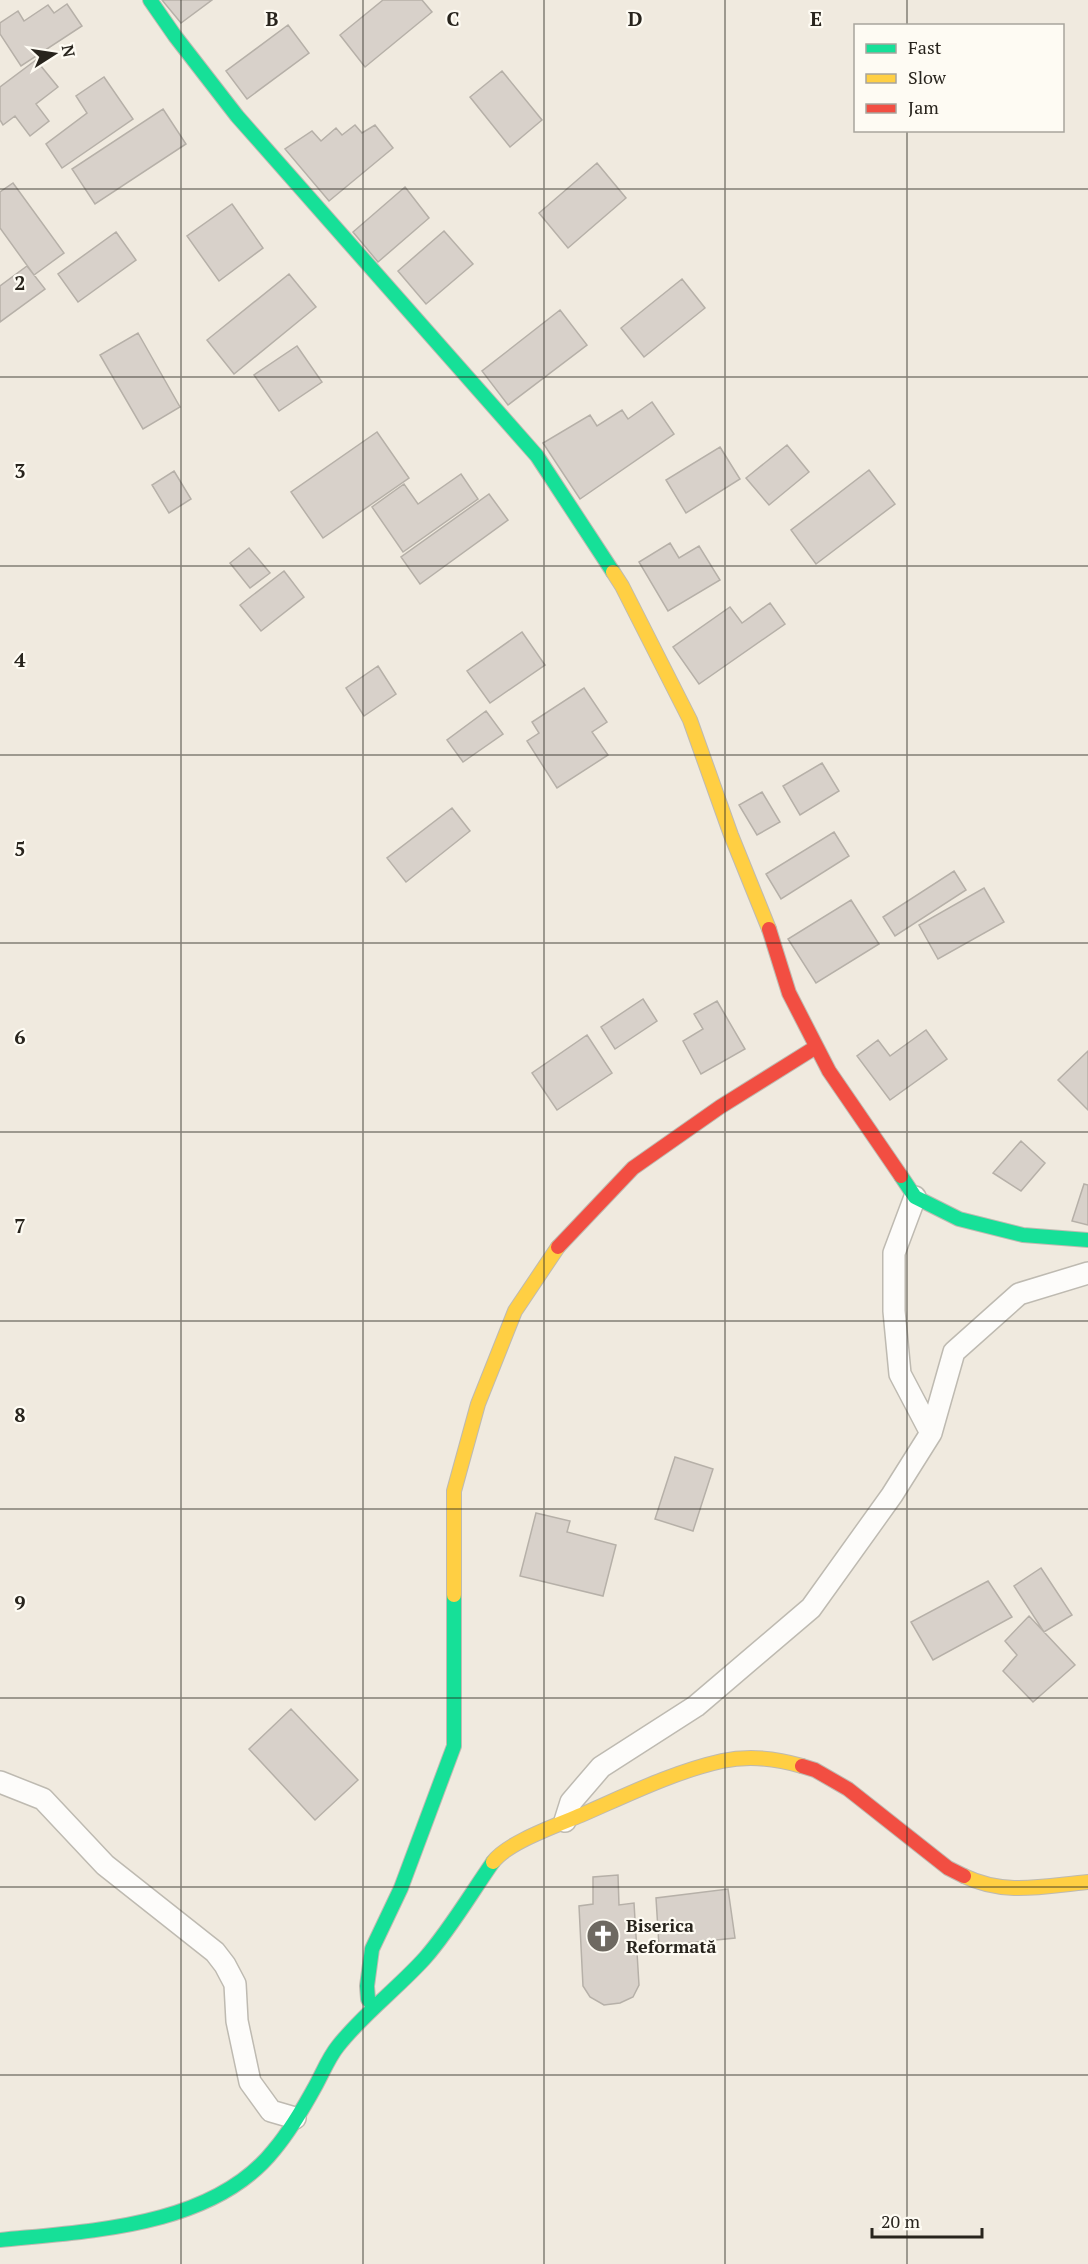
<svg xmlns="http://www.w3.org/2000/svg" width="1088" height="2264" viewBox="0 0 1088 2264" font-family="'PT Serif',serif">
<style>
.building{fill:#d8d1ca;stroke:#b6b0a8;stroke-width:1.5}
.lines{fill:none;stroke-linecap:round;stroke-linejoin:round}
.lane-casing{stroke:#bebab1;stroke-width:24}
.fast-casing{stroke:#bebab1;stroke-width:16}
.slow-casing{stroke:#bebab1;stroke-width:16}
.jam-casing{stroke:#bebab1;stroke-width:16}
.lane{stroke:#fdfcfa;stroke-width:21}
.fast{stroke:#16e098;stroke-width:14}
.slow{stroke:#ffcf43;stroke-width:14}
.jam{stroke:#f24e42;stroke-width:14}
.grid{fill:none;stroke:#28241d;stroke-width:1.5;stroke-opacity:0.55}
.labels{text-anchor:middle;stroke-width:4.5;stroke-linejoin:round;paint-order:stroke}
.poi-label{font-size:18px;font-weight:bold;fill:#28241d;stroke:#fefbf3;text-anchor:start}
.grid-label{font-size:20px;text-anchor:middle;font-weight:bold;fill:#28241d;stroke:#fefbf3;stroke-width:4.5;stroke-linejoin:round;paint-order:stroke}
</style>
<rect width="100%" height="100%" fill="#f0eadf"/>
<path class="building" d="M162 0H212L181 23Z
M383 0H422L432 12 365 67 340 35Z
M67 4 82 26 21 66 0 34V23L18 11 24 21 48 5 54 13Z
M288 25 309 53 247 99 226 71Z
M36 60 58 87 36 104 49 121 30 136 15 116 3 125 0 120V87Z
M502 71 542 120 510 147 470 97Z
M104 77 133 119 62 168 46 144 87 113 76 96Z
M163 109 186 144 95 204 72 169Z
M355 125 362 133 375 125 393 148 329 201 285 149 312 131 321 141 336 128 342 135Z
M597 163 626 198 568 248 539 213Z
M13 183 64 253 34 275 0 228V192Z
M405 187 429 218 378 262 353 232Z
M232 204 263 248 219 281 187 236Z
M444 231 473 264 426 304 398 271Z
M116 232 136 260 78 302 58 274Z
M27 266 45 289 0 322V286Z
M289 274 316 307 234 374 207 340Z
M682 279 705 308 644 357 621 328Z
M560 310 587 345 508 405 482 371Z
M138 333 180 407 143 429 100 355Z
M297 346 322 382 279 411 254 375Z
M652 402 674 434 580 499 543 443 590 415 597 426 622 410 628 419Z
M377 432 409 478 323 538 291 492Z
M787 445 809 472 769 505 746 478Z
M720 447 740 479 686 513 666 480Z
M869 470 895 504 816 564 791 530Z
M174 471 191 499 169 513 152 485Z
M461 474 478 499 403 552 372 507 404 484 418 504Z
M489 494 508 520 420 584 401 557Z
M670 543 679 558 699 546 720 580 668 611 639 562Z
M249 548 270 573 250 588 230 563Z
M284 571 304 597 261 631 240 605Z
M770 603 785 624 699 684 673 647 730 607 742 623Z
M522 632 545 665 490 703 467 671Z
M378 666 396 694 364 716 346 688Z
M584 688 607 722 592 732 608 755 557 788 527 741 539 733 532 722Z
M486 711 503 734 463 762 447 740Z
M822 763 839 791 800 815 783 786Z
M762 792 780 822 757 835 739 805Z
M452 808 470 831 406 882 387 858Z
M834 832 849 856 781 899 766 874Z
M954 871 966 890 895 936 883 917Z
M984 888 1004 922 938 959 919 925Z
M851 900 879 944 816 983 788 939Z
M643 999 657 1021 615 1049 601 1027Z
M717 1001 745 1049 701 1074 683 1041 703 1029 694 1014Z
M926 1030 947 1059 890 1100 857 1056 878 1040 890 1056Z
M587 1035 612 1073 557 1110 532 1073Z
M1088 1051V1110L1058 1080Z
M1021 1141 1045 1163 1021 1191 993 1173Z
M1084 1184 1088 1185V1225L1072 1221Z
M675 1457 713 1469 693 1531 655 1519Z
M536 1513 570 1521 567 1532 616 1545 603 1596 520 1576Z
M1041 1568 1072 1615 1044 1632 1014 1586Z
M988 1581 1012 1617 933 1660 911 1622Z
M1029 1616 1075 1665 1033 1702 1003 1671 1017 1655 1005 1641Z
M291 1709 358 1780 315 1820 249 1749Z
M618 1875 619 1905 634 1903 639 1985 633 1997 620 2003 604 2005 590 1997 583 1986 579 1906 593 1904V1877Z
M728 1889 735 1938 659 1946 656 1898Z"/>
<g class="lines">
<defs>
<path id="lane" d="M931 1433 954 1352 1019 1294 1088 1273
M0 1782 43 1799 105 1865 215 1952 225 1965 235 1984 237 2021 250 2082 271 2111 295 2118
M565 1821 571 1802 601 1767 696 1706 811 1608 892 1495 931 1433 900 1374 894 1311V1253L915 1197"/>
<path id="fast" d="M150 0 175 36 237 116 537 456 613 572
M901 1176 915 1197 959 1219 1023 1235 1088 1240
M373 2006 368 1999 367 1986 372 1949 401 1888 454 1746V1595
M0 2240C90 2231 213 2227 274 2150 290 2131 304 2107 316 2085 323 2072 329 2057 338 2046 364 2013 397 1989 425 1958 449 1931 472 1892 493 1862"/>
<path id="slow" d="M613 572 622 586 690 720 731 835 769 929
M454 1595V1491L478 1404 515 1311 558 1247
M493 1862C508 1842 558 1825 581 1815 627 1795 673 1772 722 1761 750 1755 775 1758 802 1766
M964 1876C1005 1896 1044 1886 1088 1882"/>
<path id="jam" d="M769 929 789 993 829 1071 901 1176
M558 1247 633 1168 720 1107 816 1047
M802 1766 815 1770 848 1789 948 1868 964 1876"/>
</defs>
<use href="#lane" class="lane-casing"/>
<use href="#fast" class="fast-casing"/>
<use href="#slow" class="slow-casing"/>
<use href="#jam" class="jam-casing"/>
<use href="#lane" class="lane"/>
<use href="#fast" class="fast"/>
<use href="#slow" class="slow"/>
<use href="#jam" class="jam"/>
</g>
<path class="grid" d="M181 0V2264M363 0V2264M544 0V2264M725 0V2264M907 0V26M907 130V2264M0 189H1088M0 377H1088M0 566H1088M0 755H1088M0 943H1088M0 1132H1088M0 1321H1088M0 1509H1088M0 1698H1088M0 1887H1088M0 2075H1088"/>
<defs>
<symbol id="church-disc" viewBox="-11 -11 22 22"><circle r="9.5" fill="#6e6961" stroke="#fefbf3"/><path d="M-1.2-6h2.4v3.5h3.3v2.4h-3.3V6h-2.4V-.1h-3.3v-2.4h3.3Z" fill="#fff"/></symbol>
</defs>
<g fill-rule="evenodd">
<use href="#church-disc" x="584" y="1917" width="38" height="38"/>
</g>
<g class="labels">
<g class="poi-label">
<text x="626" y="1932">Biserica<tspan x="626" dy="21">Reformată</tspan></text>
</g>
</g>
<g class="grid-label">
<text x="272" y="26">B</text>
<text x="453" y="26">C</text>
<text x="635" y="26">D</text>
<text x="816" y="26">E</text>
<text x="20" y="290">2</text>
<text x="20" y="478">3</text>
<text x="20" y="667">4</text>
<text x="20" y="856">5</text>
<text x="20" y="1044">6</text>
<text x="20" y="1233">7</text>
<text x="20" y="1422">8</text>
<text x="20" y="1610">9</text>
</g>
<rect x="854" y="24" width="210" height="108" fill="#fefbf3" stroke="#a8a59d" stroke-width="1.5"/>
<rect x="866" y="44" width="30" height="9" fill="#16e098" stroke="#a8a59d" stroke-width="1.5"/>
<text x="908" y="54" font-size="18" fill="#28241d">Fast</text>
<rect x="866" y="74" width="30" height="9" fill="#ffcf43" stroke="#a8a59d" stroke-width="1.5"/>
<text x="908" y="84" font-size="18" fill="#28241d">Slow</text>
<rect x="866" y="104" width="30" height="9" fill="#f24e42" stroke="#a8a59d" stroke-width="1.5"/>
<text x="908" y="114" font-size="18" fill="#28241d">Jam</text>
<g transform="translate(54 54) rotate(78)" stroke="#fefbf3" stroke-width="4.5" paint-order="stroke">
<path d="M0-4.5L10 22L0 15L-10 22Z" fill="#28241d"/>
<text y="-9" font-size="16" font-weight="bold" text-anchor="middle" fill="#28241d">N</text>
</g>
<path d="M872 2228v9h110v-9" fill="none" stroke="#28241d" stroke-width="3"/>
<text x="881" y="2228" font-size="18" fill="#28241d" stroke="#fefbf3" stroke-width="4.5" paint-order="stroke">20 m</text>
</svg>
